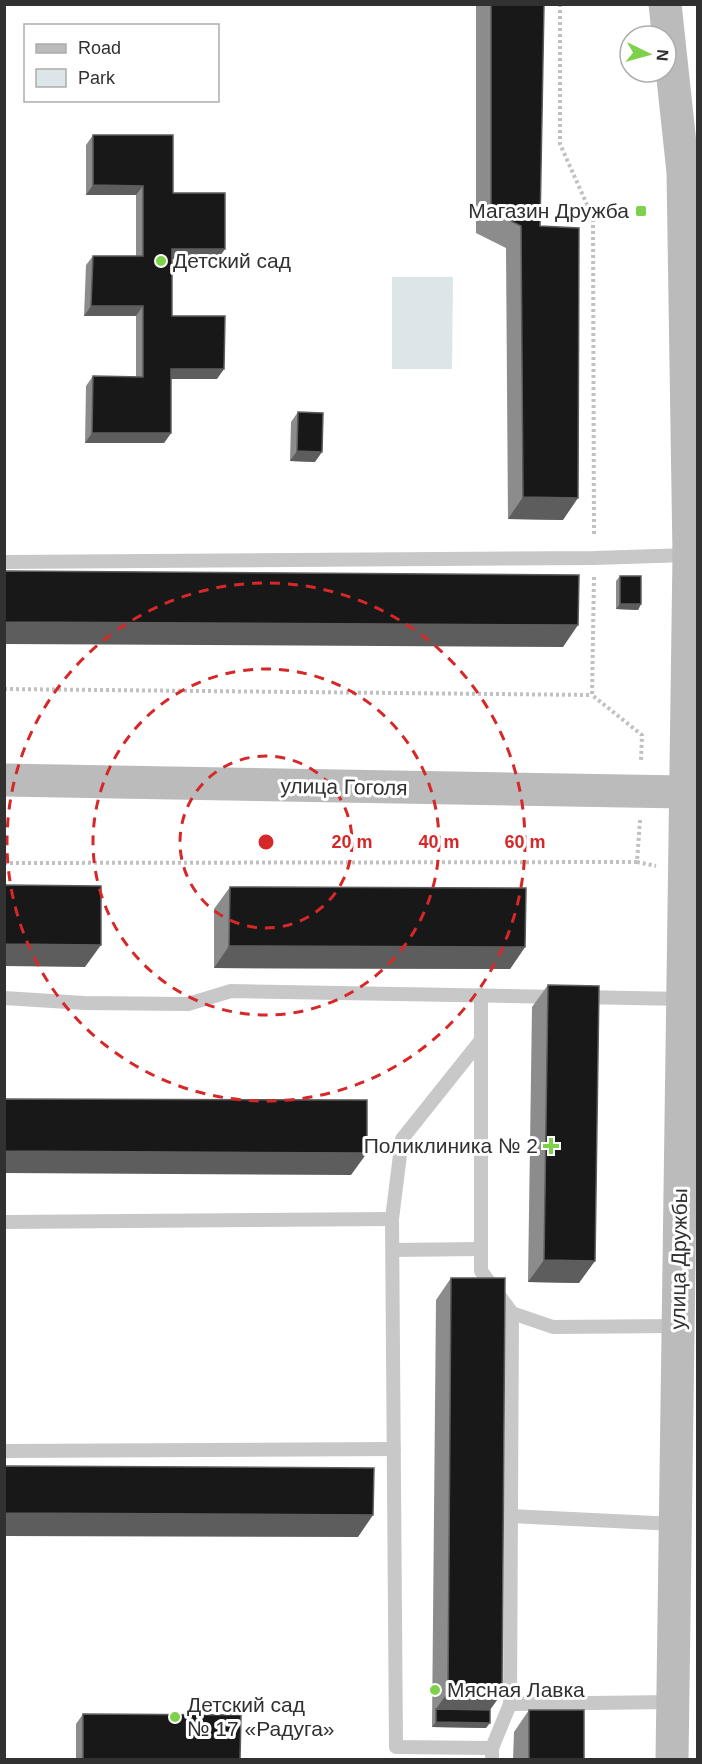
<svg xmlns="http://www.w3.org/2000/svg" width="702" height="1764" viewBox="0 0 702 1764" font-family="Helvetica,sans-serif">
  <style>
    .green { fill: #dce5e7 }
    .lines { fill: none; stroke-linecap: round; stroke-linejoin: round }
    .path { stroke: #c1c1c1; stroke-width: 4; stroke-dasharray: 3 3; stroke-linecap: butt }
    .lane { stroke: #c8c8c8; stroke-width: 14 }
    .secondary { stroke: #bbb; stroke-width: 33 }
    .wall { fill: #8c8c8c }
    .shaded-wall { fill: #5d5d5d }
    .building { fill: #181818; stroke: #5d5d5d; stroke-width: 1.5 }
    .ring { fill: none; stroke: #d62828; stroke-width: 3; stroke-dasharray: 10 8 }
    .poi-dot { fill: #7ed14b; stroke: #fff; stroke-width: 2 }
    .labels { text-anchor: middle; stroke-width: 6; stroke-linejoin: round; paint-order: stroke }
    .poi-label { font-size: 21px; fill: #313131; stroke: #fff; text-anchor: start }
    .street-label { font-size: 21px; fill: #313131; stroke: #fff }
    .centre { fill: #d62828; stroke: #fff; stroke-width: 3 }
    .ring-label { font-size: 18px; text-anchor: middle; font-weight: bold; fill: #d62828; stroke: #fff; stroke-width: 6; stroke-linejoin: round; paint-order: stroke }
  </style>
  <rect width="100%" height="100%" fill="#fff"/>
  <polygon class="green" points="392,277 453,277 452,369 392,369"/>
  <g class="lines">
    <g class="path">
      <polyline points="560,4 560,144 593,218 594,537"/>
      <polyline points="594,577 592,695 642,735 641,761"/>
      <polyline points="4,689 592,695"/>
      <polyline points="640,820 637,862 656,866"/>
      <polyline points="4,863 637,862"/>
    </g>
    <g class="lane">
      <polyline points="4,562 594,558 689,555"/>
      <polyline points="481,995 481,1271 512,1313 553,1327 678,1326"/>
      <polyline points="581,997 682,999"/>
      <polyline points="4,998 84,1003 188,1004 231,991 558,997"/>
      <polyline points="481,1040 402,1139 392,1219 396,1747 492,1748"/>
      <polyline points="4,1222 392,1219"/>
      <polyline points="393,1250 481,1249"/>
      <polyline points="512,1313 510,1704 672,1702"/>
      <polyline points="4,1451 394,1449"/>
      <polyline points="510,1516 675,1524"/>
      <polyline points="492,1760 492,1748 510,1704"/>
    </g>
    <g class="secondary">
      <polyline points="665,4 683,172 689,555 672,1760"/>
      <polyline points="4,780 684,792"/>
    </g>
  </g>
  <g class="wall">
    <polygon points="476,4 544,4 540,226 563,520 508,519 506,248 476,233"/>
    <polygon points="93,135 173,193 218,259 172,259 172,316 217,379 171,379 171,433 164,443 85,443 86,386 93,376 136,377 136,316 84,316 86,265 93,256 136,256 136,195 86,195 86,145"/>
    <polygon points="298,412 315,462 290,461 291,422"/>
    <polygon points="620,576 641,604 638,610 616,609 616,581"/>
    <polygon points="230,887 525,947 510,969 214,968 214,909"/>
    <polygon points="548,985 579,1283 528,1282 532,1007"/>
    <polygon points="451,1278 502,1693 490,1710 486,1728 432,1727 436,1300"/>
    <polygon points="529,1710 584,1760 513,1760 514,1732"/>
    <polygon points="83,1714 240,1760 76,1760 76,1724"/>
  </g>
  <g class="shaded-wall">
    <polygon points="93,185 143,186 136,195 86,195"/>
    <polygon points="172,249 225,249 218,259 165,259"/>
    <polygon points="91,306 143,306 136,316 84,316"/>
    <polygon points="171,369 224,369 217,379 164,379"/>
    <polygon points="92,433 171,433 164,443 85,443"/>
    <polygon points="297,451 322,452 315,462 290,461"/>
    <polygon points="523,497 578,498 563,520 508,519"/>
    <polygon points="620,604 641,604 638,610 616,609"/>
    <polygon points="4,622 578,625 563,647 4,644"/>
    <polygon points="4,944 101,945 85,967 4,966"/>
    <polygon points="229,946 525,947 510,969 214,968"/>
    <polygon points="4,1151 367,1153 351,1175 4,1173"/>
    <polygon points="544,1260 595,1261 579,1283 528,1282"/>
    <polygon points="4,1513 373,1515 358,1537 4,1536"/>
    <polygon points="448,1692 502,1693 486,1715 436,1709"/>
    <polygon points="436,1722 490,1723 486,1728 432,1727"/>
  </g>
  <g class="building">
    <polygon points="491,4 544,4 540,226 579,228 578,498 523,497 521,226 491,211"/>
    <polygon points="93,135 173,135 173,193 225,193 225,249 172,249 172,316 225,316 224,369 171,369 171,433 92,433 93,376 143,377 143,306 91,306 93,256 143,256 143,186 93,185"/>
    <polygon points="298,412 323,413 322,452 297,451"/>
    <polygon points="4,571 579,575 578,625 4,622"/>
    <rect x="620" y="576" width="21" height="28"/>
    <polygon points="4,885 101,886 101,945 4,944"/>
    <polygon points="230,887 526,888 525,947 229,946"/>
    <polygon points="548,985 599,986 595,1261 544,1260"/>
    <polygon points="4,1099 367,1100 367,1153 4,1151"/>
    <polygon points="451,1278 505,1278 502,1693 448,1692"/>
    <polygon points="4,1466 374,1468 373,1515 4,1513"/>
    <polygon points="436,1709 490,1710 490,1723 436,1722"/>
    <rect x="529" y="1710" width="55" height="50"/>
    <polygon points="83,1714 241,1715 240,1760 83,1760"/>
  </g>
  <g class="ring">
    <circle cx="266" cy="842" r="86"/>
    <circle cx="266" cy="842" r="173"/>
    <circle cx="266" cy="842" r="259"/>
  </g>
  <g class="poi-dot">
    <rect x="635" y="205" width="12" height="12" rx="3"/>
    <circle cx="161" cy="261" r="6"/>
    <path d="M548 1137h6v6h6v6h-6v6h-6v-6h-6v-6h6z"/>
    <circle cx="435" cy="1690" r="6"/>
    <circle cx="175" cy="1717" r="6"/>
  </g>
  <g class="labels">
    <g class="poi-label">
      <text x="629" y="218" text-anchor="end">Магазин Дружба</text>
      <text x="173" y="268">Детский сад</text>
      <text x="538" y="1153" text-anchor="end">Поликлиника № 2</text>
      <text x="447" y="1697">Мясная Лавка</text>
      <text x="187" y="1712">Детский сад<tspan x="187" dy="24">№ 17 «Радуга»</tspan></text>
    </g>
    <g class="street-label">
      <text transform="translate(344 787) rotate(1)" y="7">улица Гоголя</text>
      <text transform="translate(679 1259) rotate(-89)" y="7">улица Дружбы</text>
    </g>
  </g>
  <circle cx="266" cy="842" r="9" class="centre"/>
  <g class="ring-label">
    <text x="352" y="848">20 m</text>
    <text x="439" y="848">40 m</text>
    <text x="525" y="848">60 m</text>
  </g>
  <rect width="702" height="1764" fill="none" stroke="#313131" stroke-width="12"/>
  <rect x="24" y="24" width="195" height="78" fill="#ffffff" stroke="#adadad" stroke-width="1.5"/>
  <rect x="36" y="44" width="30" height="9" fill="#bbbbbb" stroke="#adadad" stroke-width="1.5"/>
  <text x="78" y="54" font-size="18" fill="#313131">Road</text>
  <rect x="36" y="69" width="30" height="18" fill="#dce5e7" stroke="#adadad" stroke-width="1.5"/>
  <text x="78" y="84" font-size="18" fill="#313131">Park</text>
  <g transform="translate(648 54) rotate(95)"><circle r="28" fill="#ffffff" stroke="#adadad" stroke-width="1.5"/>
  <path d="M0-4.5L10 22L0 15L-10 22Z" fill="#7ed14b"/>
  <text y="-9" font-size="16" font-weight="bold" text-anchor="middle" fill="#313131">N</text>
  </g>
</svg>
